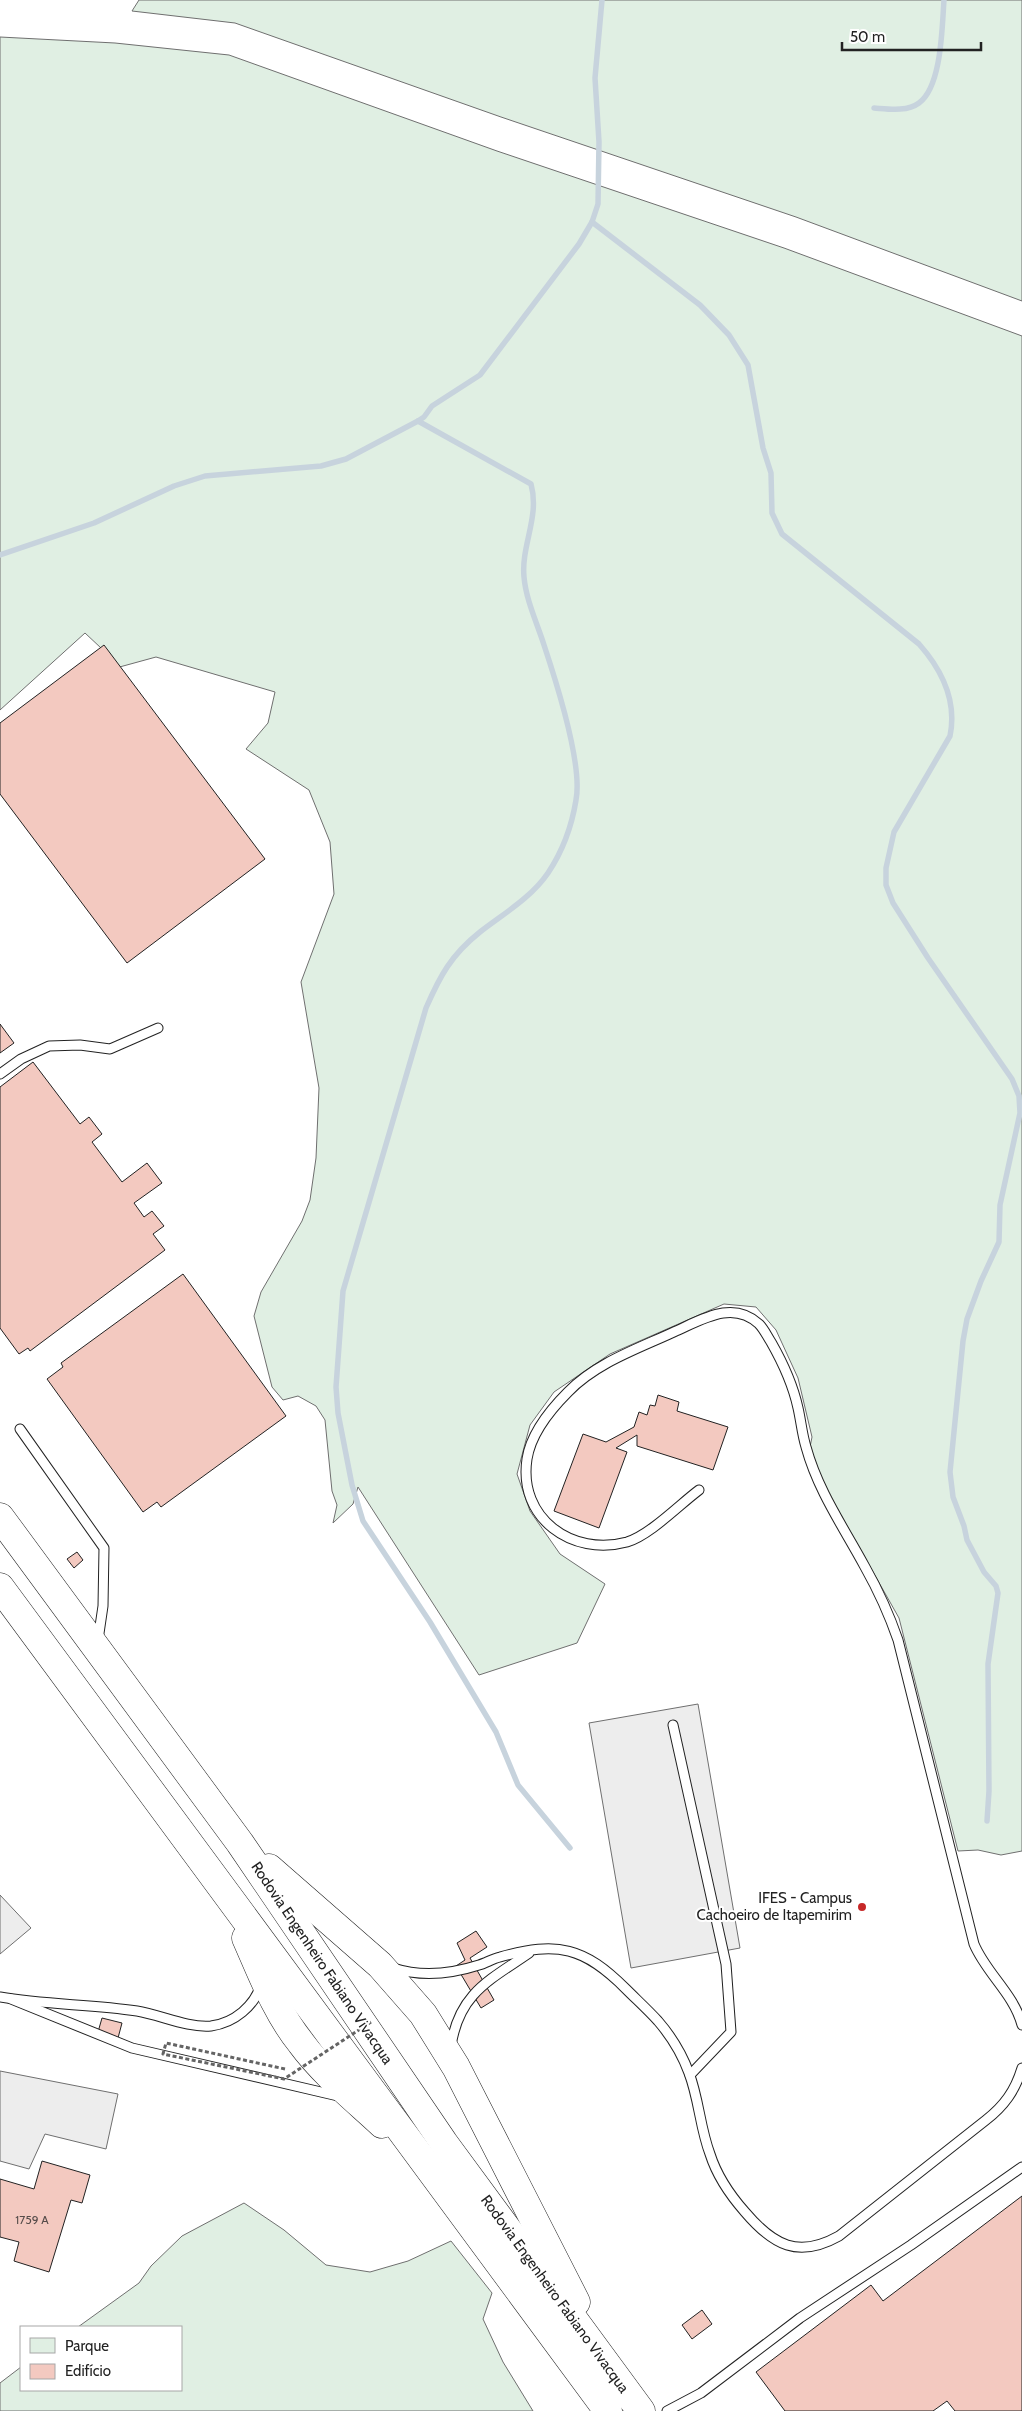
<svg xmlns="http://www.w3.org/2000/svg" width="1022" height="2411" viewBox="0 0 1022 2411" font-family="Cabin,sans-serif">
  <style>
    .green { fill: #e0efe3; stroke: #6f6f6f }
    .parking { fill: #ededed; stroke: #6f6f6f }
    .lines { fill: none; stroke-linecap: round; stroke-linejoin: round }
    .stream { stroke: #c7d3dd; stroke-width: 5.5 }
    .building { fill: #f3c9c0; stroke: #222 }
    .lane-casing { stroke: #222; stroke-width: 11 }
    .highway-casing { stroke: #222; stroke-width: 29 }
    .lane { stroke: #fff; stroke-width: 9 }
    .highway { stroke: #fff; stroke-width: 28 }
    .path-bridge { stroke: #646464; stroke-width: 3; stroke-dasharray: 4 2.5; stroke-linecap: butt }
    .poi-dot { fill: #c62828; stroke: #fff; stroke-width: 2 }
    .labels { text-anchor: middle; stroke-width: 4; stroke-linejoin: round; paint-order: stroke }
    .number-label { font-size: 12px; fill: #564c4a }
    .poi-label { font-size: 15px; fill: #222; stroke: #fff; text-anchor: end }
    .street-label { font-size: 15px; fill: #222; stroke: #fff }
  </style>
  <rect width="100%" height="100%" fill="#fff"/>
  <g class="green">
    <polygon points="139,0 1022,0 1022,301 796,217 501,117 235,23 132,11"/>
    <polygon points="0,37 115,43 229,55 497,151 784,248 1022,336 1022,1851 1001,1855 978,1850 958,1851 899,1618 808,1457 812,1437 798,1378 776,1330 756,1307 724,1304 610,1354 554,1392 530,1425 517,1474 530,1511 560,1554 605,1584 577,1643 479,1675 358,1487 353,1504 333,1523 337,1505 332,1491 325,1420 316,1406 298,1396 283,1400 272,1387 254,1316 261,1292 302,1221 310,1200 316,1158 319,1088 301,982 334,894 330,842 309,790 246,749 268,723 275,692 156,657 105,671 101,648 85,633 0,710"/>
    <polygon points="244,2203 284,2230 326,2265 370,2272 408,2261 451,2241 492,2293 483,2319 503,2362 533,2411 0,2411 0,2383 21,2367 21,2390 181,2390 181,2327 78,2327 139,2283 151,2266 182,2236"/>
  </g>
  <g class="parking">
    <polygon points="698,1704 740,1948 631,1968 589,1723"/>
    <polygon points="0,1895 31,1928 0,1954"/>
    <polygon points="0,2071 118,2094 106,2149 45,2134 29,2169 0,2161"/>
  </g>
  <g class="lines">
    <g class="stream">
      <path d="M874,108C888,109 907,112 919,103C942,86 942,26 944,0"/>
      <path d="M592,222L700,305L729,335L748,365L763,448L771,473L772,513L782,534L919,644C942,670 957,702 950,736L894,832L886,868V885L893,903L928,958L1012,1079L1019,1096L1020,1113L1000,1205L999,1242L981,1281L967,1319L963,1341L950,1472L953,1497L964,1526L967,1540L984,1572L996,1586L998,1593L988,1664L989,1791L987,1821"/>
      <path d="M418,421L531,484C540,517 521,545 524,577C526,600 537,623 544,645C556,681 583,764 576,800C572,825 562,852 548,873C531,898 503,914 480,932C451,955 440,976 426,1008L343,1291L336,1387L338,1413L352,1485L363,1521L430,1622L496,1732L518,1785L570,1848"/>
      <polyline points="0,555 94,523 174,486 205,476 321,466 346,459 418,421 424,417 432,406 480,375 579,244 592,222 598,204 599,142 595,78 602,0"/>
    </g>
  </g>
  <g class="building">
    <polygon points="104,645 265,859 127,963 0,794 0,723"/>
    <polygon points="0,1024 14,1043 0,1053"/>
    <polygon points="33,1062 80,1124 89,1117 102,1134 92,1142 122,1182 147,1163 162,1183 134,1203 144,1217 152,1211 164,1226 153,1234 165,1250 30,1351 28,1348 19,1354 0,1328 0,1087"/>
    <polygon points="183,1274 286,1416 161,1507 157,1502 143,1512 47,1379 63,1367 61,1363"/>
    <polygon points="658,1395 679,1402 677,1411 728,1427 713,1470 637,1446 637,1435 616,1448 627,1452 599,1528 554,1511 583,1434 606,1442 634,1427 639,1412 647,1415 650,1405 655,1406"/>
    <polygon points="77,1552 83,1560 74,1568 67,1559"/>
    <polygon points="476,1931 487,1947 470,1958 494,2000 481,2008 456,1966 465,1960 457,1943"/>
    <polygon points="102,2018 122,2023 118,2038 98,2032"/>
    <polygon points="42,2161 90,2175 82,2203 71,2200 49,2272 14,2261 19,2242 0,2237 0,2179 34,2189"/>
    <polygon points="1022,2196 1022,2411 955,2411 947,2401 933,2411 785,2411 756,2372 871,2285 883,2301"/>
    <polygon points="702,2310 712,2324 692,2339 682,2325"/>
  </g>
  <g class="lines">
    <defs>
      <g id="lane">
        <polyline points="0,1074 21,1059 49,1046 80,1045 110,1049 158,1028"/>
        <polyline points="20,1429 104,1548 103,1606 98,1640"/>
        <path d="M699,1490C679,1505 650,1535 627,1542C572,1557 518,1518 527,1459C531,1433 550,1410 568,1392C597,1362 640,1348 676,1331C703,1319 733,1300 759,1324C764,1329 767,1336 771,1342C783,1363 793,1385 798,1408C801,1421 802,1434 806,1447C818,1491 844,1528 865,1567C878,1590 889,1614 898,1640L974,1944C986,1973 1014,1994 1022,2025"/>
        <polyline points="673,1725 726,1964 731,2032 690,2075"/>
        <path d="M393,1968C421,1977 451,1974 479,1965C486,1963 492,1959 500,1957C558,1941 584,1947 626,1989C637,2000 648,2010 658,2021C671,2036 682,2054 689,2073C699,2099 700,2128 710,2154C717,2176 730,2195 745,2212C773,2245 798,2259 839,2236L986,2120C1004,2106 1015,2091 1022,2068"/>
        <path d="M0,1997C45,2005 91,2004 137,2011C161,2015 187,2028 211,2026C234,2023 255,2006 261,1984"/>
        <polyline points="11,1999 132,2048 338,2096"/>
        <path d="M451,2046C459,1993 490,1980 529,1953"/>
        <polyline points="667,2411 701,2393 800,2318 911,2245 1022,2167"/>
      </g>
      <g id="highway">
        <polyline points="0,1517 240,1843 444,2143 641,2411"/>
        <polyline points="0,1587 608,2411"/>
        <polyline points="269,1868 380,1965 423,2014 456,2067 576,2302"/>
        <path d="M246,1938C262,1974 276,2012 301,2043C324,2074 354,2098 382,2124"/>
      </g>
    </defs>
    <use href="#lane" class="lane-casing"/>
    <use href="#highway" class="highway-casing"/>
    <use href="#lane" class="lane"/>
    <use href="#highway" class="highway"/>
    <polyline class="path-bridge" points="285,2069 166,2043 163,2054 284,2079 371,2022"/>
  </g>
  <circle class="poi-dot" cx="862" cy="1907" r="5"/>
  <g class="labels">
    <g class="number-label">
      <text x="32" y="2224">1759 A</text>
    </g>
    <g class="poi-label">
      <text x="852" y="1903">IFES - Campus<tspan x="852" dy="17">Cachoeiro de Itapemirim</tspan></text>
    </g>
    <g class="street-label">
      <text transform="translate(322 1963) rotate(56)" y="5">Rodovia Engenheiro Fabiano Vivacqua</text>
      <text transform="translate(555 2294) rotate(54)" y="5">Rodovia Engenheiro Fabiano Vivacqua</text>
    </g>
  </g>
  <rect x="20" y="2326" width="162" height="65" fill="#ffffff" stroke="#a7a7a7"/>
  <rect x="30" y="2338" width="25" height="15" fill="#e0efe3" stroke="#a7a7a7"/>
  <text x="65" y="2351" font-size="15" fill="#222222">Parque</text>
  <rect x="30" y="2364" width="25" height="15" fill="#f3c9c0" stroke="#a7a7a7"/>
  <text x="65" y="2376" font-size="15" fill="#222222">Edifício</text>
  <path d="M842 42v8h139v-8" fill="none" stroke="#222222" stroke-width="2.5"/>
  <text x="850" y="42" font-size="15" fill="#222222" stroke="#ffffff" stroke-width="4" paint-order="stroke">50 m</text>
</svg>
